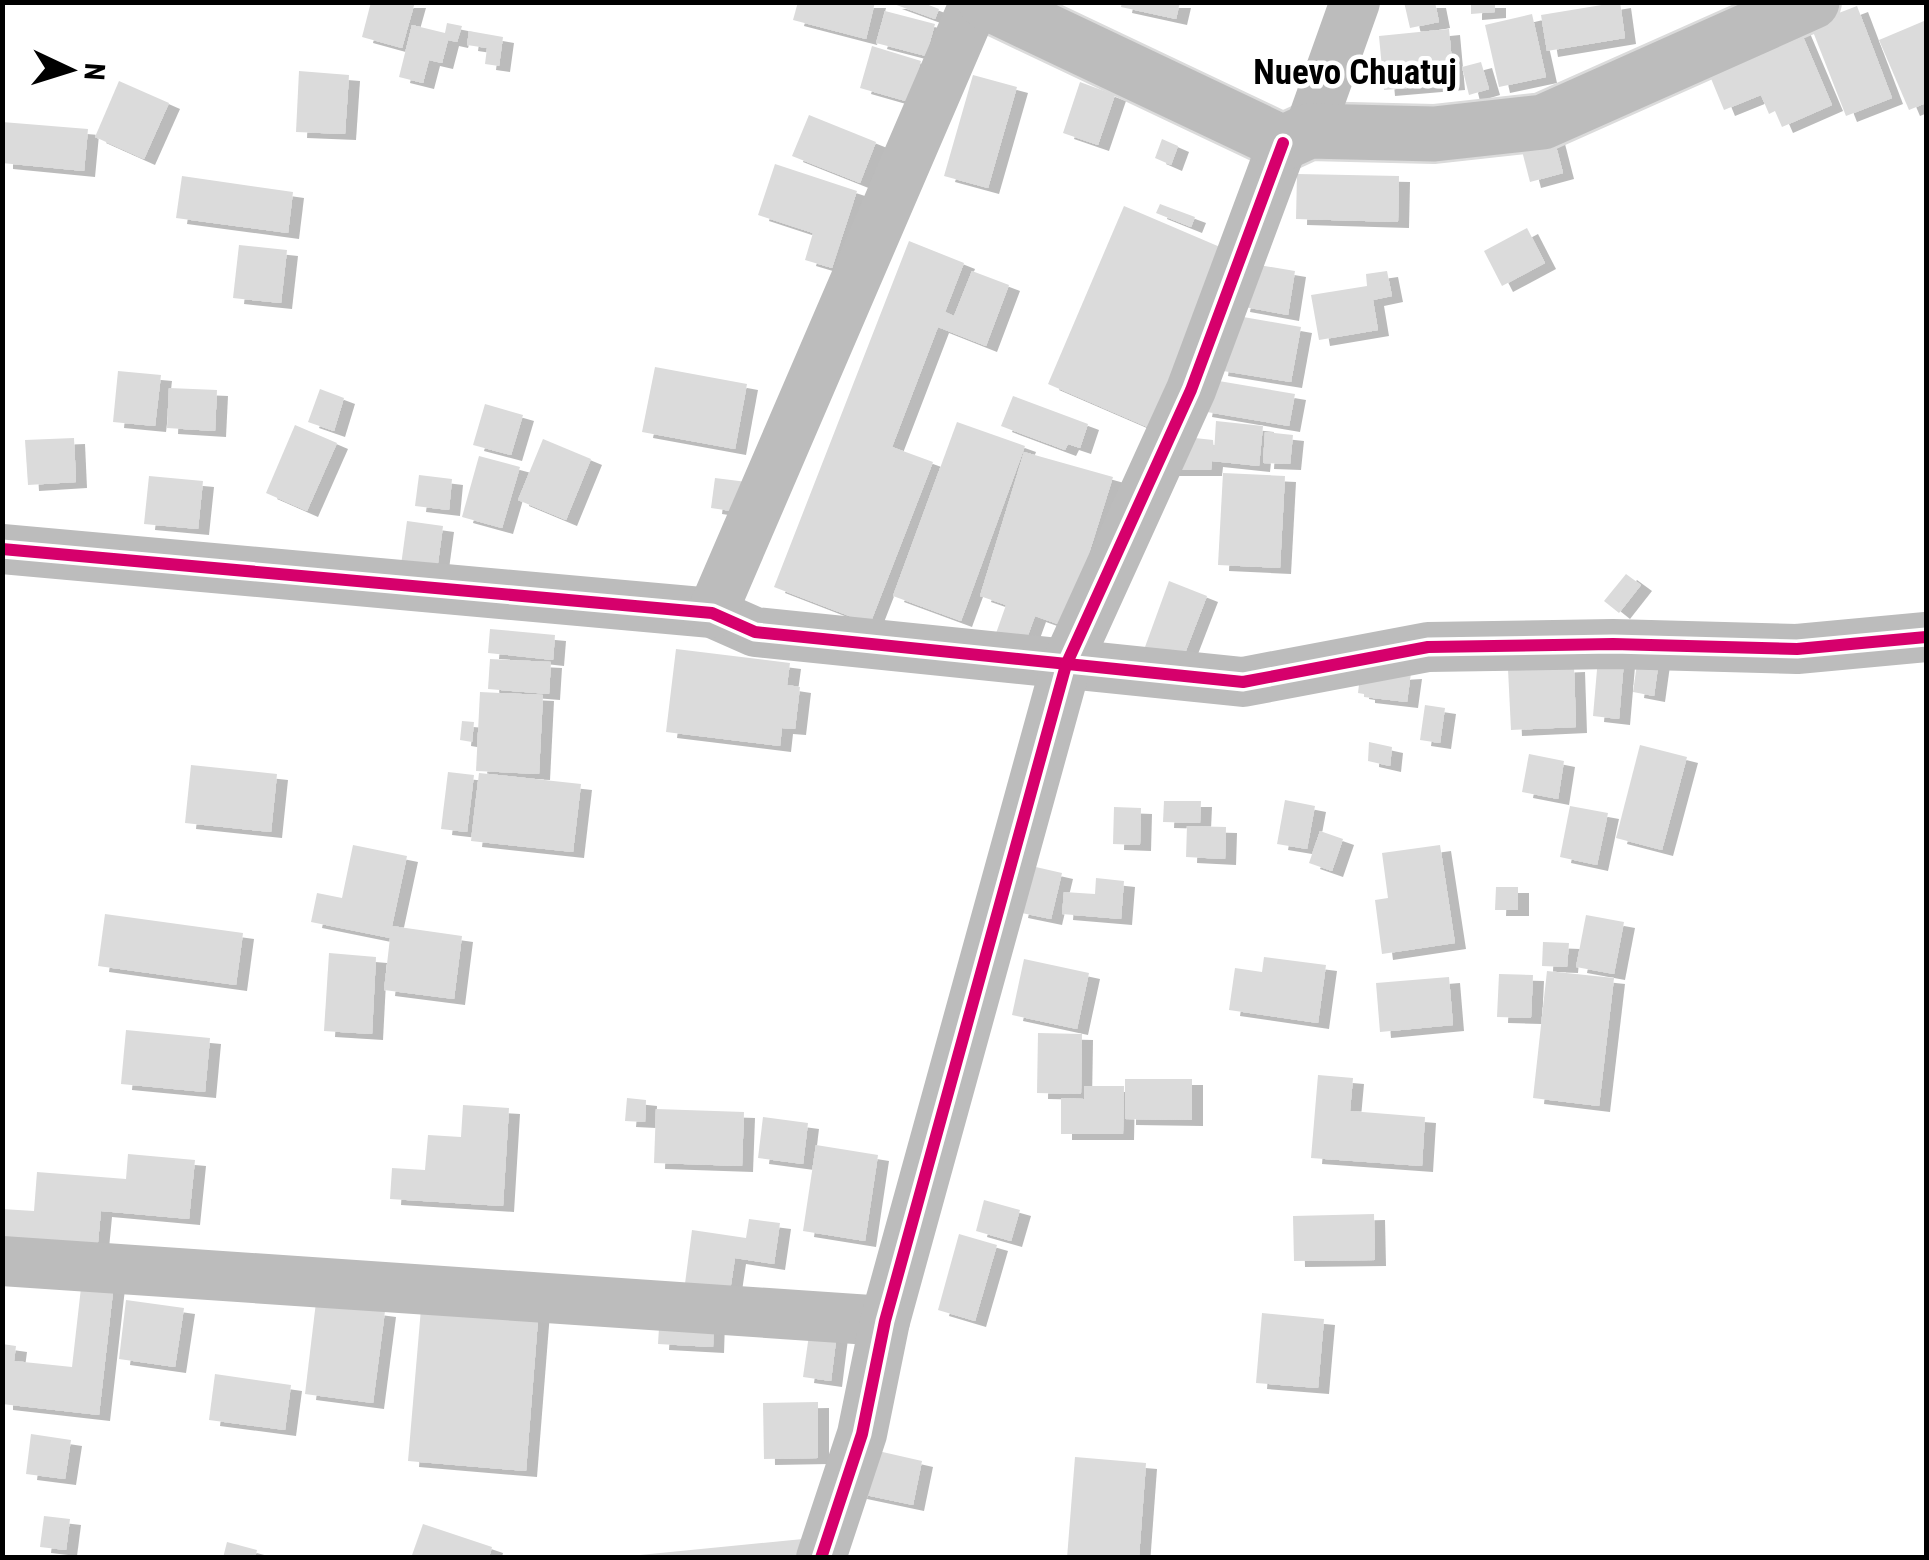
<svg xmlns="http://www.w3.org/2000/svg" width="1929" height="1560" viewBox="0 0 1929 1560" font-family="'Roboto Condensed',sans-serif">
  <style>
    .building { fill: #dbdbdb; filter: url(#shadow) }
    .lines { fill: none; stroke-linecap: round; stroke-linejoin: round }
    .major-casing { stroke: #dbdbdb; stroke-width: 60 }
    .minor { stroke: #bcbcbc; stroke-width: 50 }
    .major { stroke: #bcbcbc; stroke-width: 55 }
    .cycleway-casing { stroke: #fff; stroke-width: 19 }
    .cycleway { stroke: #d6006c; stroke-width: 12 }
    .labels { text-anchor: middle; stroke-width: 9; stroke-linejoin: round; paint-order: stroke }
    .quarter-label { font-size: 35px; font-weight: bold; fill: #000; stroke: #fff }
  </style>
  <defs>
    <filter id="shadow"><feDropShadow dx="11" dy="6" stdDeviation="0" flood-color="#0004"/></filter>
  </defs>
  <rect width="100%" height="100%" fill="#fff"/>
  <g class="building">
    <polygon points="371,2 415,2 402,48 362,37"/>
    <polygon points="798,2 875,2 866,39 793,20"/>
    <polygon points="921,2 939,9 935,19 891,3"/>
    <polygon points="1122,2 1180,2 1176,19 1121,7"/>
    <polygon points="1404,2 1435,2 1439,22 1410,28"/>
    <polygon points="1471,2 1495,2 1495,12 1471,14"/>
    <polygon points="1620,2 1625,38 1547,51 1541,15"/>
    <polygon points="1857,6 1892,98 1846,116 1810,24"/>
    <polygon points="885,11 935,24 926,56 876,43"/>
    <polygon points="1532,14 1546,77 1499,87 1485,25"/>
    <polygon points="1924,21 1926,103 1909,110 1879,40"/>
    <polygon points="447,23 462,26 457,42 448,40 442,63 429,60 423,83 399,77 412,25 445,33"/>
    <polygon points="1798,25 1832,105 1782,127 1775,111 1769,114 1761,95 1724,110 1705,64"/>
    <polygon points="1449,29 1454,84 1384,90 1379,36"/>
    <polygon points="469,31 503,37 499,66 485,64 487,48 467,45"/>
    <polygon points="872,46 921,61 909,102 860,88"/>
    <polygon points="1481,62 1489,89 1469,95 1462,67"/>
    <polygon points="299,71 349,75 345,134 296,132"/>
    <polygon points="973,75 1017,87 988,188 944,176"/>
    <polygon points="119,81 169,103 144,159 95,137"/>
    <polygon points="1080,82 1115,95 1098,145 1063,133"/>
    <polygon points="809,115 876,142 860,183 792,156"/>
    <polygon points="2,122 88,129 84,171 2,163"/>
    <polygon points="1554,138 1563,173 1530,182 1521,147"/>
    <polygon points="1162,139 1178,146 1171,165 1155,158"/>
    <polygon points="775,164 857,191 832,268 805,260 813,233 758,215"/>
    <polygon points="1297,174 1399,176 1398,222 1296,219"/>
    <polygon points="182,176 293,192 288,233 176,218"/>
    <polygon points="1160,204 1195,217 1191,227 1156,213"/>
    <polygon points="1124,206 1227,250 1152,429 1048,384"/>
    <polygon points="1527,228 1545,263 1502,286 1484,251"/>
    <polygon points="909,241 964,263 945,312 954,316 972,271 1009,285 986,346 938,327 892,447 933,462 870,624 774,587"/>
    <polygon points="239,245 287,250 281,303 233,298"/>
    <polygon points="1247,263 1295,271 1288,315 1239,306"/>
    <polygon points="1387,271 1392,296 1373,300 1378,330 1319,340 1311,295 1367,286 1366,274"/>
    <polygon points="1226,314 1301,327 1291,382 1217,370"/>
    <polygon points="655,367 747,384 735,449 642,432"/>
    <polygon points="118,371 161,375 155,426 113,422"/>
    <polygon points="1207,379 1295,394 1289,426 1201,411"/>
    <polygon points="169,388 217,390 215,431 167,428"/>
    <polygon points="320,389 344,398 334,431 308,422"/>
    <polygon points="1013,396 1088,424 1080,448 1068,444 1065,450 1001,426"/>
    <polygon points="485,404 523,415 511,455 473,445"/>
    <polygon points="1216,421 1263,426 1259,466 1212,461 1211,470 1165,470 1176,436 1213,440 1214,453"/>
    <polygon points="957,422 1025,446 961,621 893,596"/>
    <polygon points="295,425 337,443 307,511 266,493"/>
    <polygon points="1265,432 1293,435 1290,464 1263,463"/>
    <polygon points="74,438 76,482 28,485 25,440"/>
    <polygon points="543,439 591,459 566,520 518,500"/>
    <polygon points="1024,452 1113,477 1066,627 1035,616 1023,649 994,639 1006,605 980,596"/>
    <polygon points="479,456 520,467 502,528 462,517"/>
    <polygon points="1223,473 1285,476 1280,568 1218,565"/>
    <polygon points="419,475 452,479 449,510 415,506"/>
    <polygon points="149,476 203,481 198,529 144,524"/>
    <polygon points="715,478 755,483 752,514 711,508"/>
    <polygon points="407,521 443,526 435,585 399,580"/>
    <polygon points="1626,574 1641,585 1619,613 1604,601"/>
    <polygon points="1169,581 1207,596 1182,661 1145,647"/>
    <polygon points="490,629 555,635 553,660 488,653"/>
    <polygon points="676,649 790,663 787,685 800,687 795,729 782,728 780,746 666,732"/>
    <polygon points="1638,657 1659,660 1654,696 1633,692"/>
    <polygon points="1598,658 1624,661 1619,719 1593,716"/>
    <polygon points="490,659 551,662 549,694 488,689"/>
    <polygon points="1574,666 1576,727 1511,730 1508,669"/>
    <polygon points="1411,673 1407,702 1364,697 1364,694 1358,693 1360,676"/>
    <polygon points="480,692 543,695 539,774 476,771"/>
    <polygon points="1425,705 1445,708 1440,743 1420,740"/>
    <polygon points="462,721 474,722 472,742 460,740"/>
    <polygon points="1369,742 1392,747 1390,766 1368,761"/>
    <polygon points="1640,745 1687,757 1662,850 1616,838"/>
    <polygon points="1529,754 1564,761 1558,799 1522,792"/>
    <polygon points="191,765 277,774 271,832 185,823"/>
    <polygon points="448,772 474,775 467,832 441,829"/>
    <polygon points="479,773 581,784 573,852 471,841"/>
    <polygon points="1285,800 1315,806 1307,849 1277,844"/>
    <polygon points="1164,801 1201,801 1200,823 1163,822"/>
    <polygon points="1570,806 1608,813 1597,865 1560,857"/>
    <polygon points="1114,807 1141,808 1140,845 1113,844"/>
    <polygon points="1187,826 1226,827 1225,859 1186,857"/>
    <polygon points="1320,831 1343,839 1332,871 1309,863"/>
    <polygon points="353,845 407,856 392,926 462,936 454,999 384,990 390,938 311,922 317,893 342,898"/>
    <polygon points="1440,845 1455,943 1382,954 1375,900 1388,898 1382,853"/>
    <polygon points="1027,865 1062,873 1051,919 1017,912"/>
    <polygon points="1096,878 1124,881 1121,919 1062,914 1064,892 1095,894"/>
    <polygon points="1496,887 1518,887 1518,910 1495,910"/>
    <polygon points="105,914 243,933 236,985 98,966"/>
    <polygon points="1586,915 1624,922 1614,974 1576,967"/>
    <polygon points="1543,942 1569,943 1567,967 1542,966"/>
    <polygon points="329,953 376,957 372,1034 324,1031"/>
    <polygon points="1264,957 1326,965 1318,1023 1229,1010 1235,968 1262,972"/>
    <polygon points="1024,959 1089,973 1077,1029 1012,1015"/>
    <polygon points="1547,971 1614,978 1599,1106 1533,1098"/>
    <polygon points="1499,974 1533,975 1531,1018 1497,1017"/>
    <polygon points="1449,977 1453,1025 1380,1032 1376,983"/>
    <polygon points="126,1030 210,1038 205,1092 121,1084"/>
    <polygon points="1038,1033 1082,1034 1081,1094 1037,1093"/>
    <polygon points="1318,1075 1353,1078 1350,1111 1425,1117 1422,1166 1311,1158"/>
    <polygon points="1125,1079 1192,1079 1192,1120 1125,1119"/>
    <polygon points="1084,1086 1124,1086 1123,1134 1061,1134 1061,1098 1084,1099"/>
    <polygon points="627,1098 646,1100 645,1122 625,1121"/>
    <polygon points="463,1105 509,1108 503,1206 390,1199 392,1168 425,1170 428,1135 461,1137"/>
    <polygon points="656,1109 744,1112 742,1166 654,1163"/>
    <polygon points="763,1117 808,1123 803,1164 758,1158"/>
    <polygon points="816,1145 878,1155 865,1241 803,1231"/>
    <polygon points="128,1154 195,1160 189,1219 101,1211 96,1263 2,1255 2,1209 34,1211 37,1172 126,1179"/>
    <polygon points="984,1200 1020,1210 1011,1241 976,1231"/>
    <polygon points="1374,1214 1375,1260 1294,1261 1293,1216"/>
    <polygon points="749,1219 780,1223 774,1264 735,1258 728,1305 683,1299 692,1230 746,1238"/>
    <polygon points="959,1234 997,1245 975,1321 938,1310"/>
    <polygon points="82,1279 114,1283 99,1415 2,1404 2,1344 16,1346 14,1361 72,1367"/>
    <polygon points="422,1297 539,1307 526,1471 408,1461"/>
    <polygon points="126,1300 184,1308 175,1367 119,1359"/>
    <polygon points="316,1302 385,1311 373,1403 305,1394"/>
    <polygon points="660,1313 714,1316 713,1347 658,1344"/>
    <polygon points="1262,1313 1324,1319 1318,1388 1256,1383"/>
    <polygon points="810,1328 837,1333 831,1381 803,1377"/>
    <polygon points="215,1374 291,1385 285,1430 209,1420"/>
    <polygon points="818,1402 818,1458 764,1459 763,1403"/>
    <polygon points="31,1434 71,1440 65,1479 26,1474"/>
    <polygon points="865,1448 922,1461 913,1505 856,1493"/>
    <polygon points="1075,1457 1146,1463 1139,1558 1067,1558"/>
    <polygon points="44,1516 70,1519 66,1550 40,1547"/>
    <polygon points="423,1524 492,1547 489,1558 411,1558"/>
    <polygon points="803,1539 805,1558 640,1558 640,1555"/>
    <polygon points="227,1542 257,1550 255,1558 223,1558"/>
  </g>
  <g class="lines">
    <defs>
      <polyline id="major" points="986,2 1283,143 1309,131 1434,134 1543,122 1812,2"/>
    </defs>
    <use href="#major" class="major-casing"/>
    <g class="minor">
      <polyline points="1309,131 1355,2"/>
      <polyline points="2,549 712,613 755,632 1243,682 1428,647 1613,644 1797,649 1926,637"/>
      <polyline points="712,613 975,2"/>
      <polyline points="2,1261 885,1321"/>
      <polyline points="821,1558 862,1434 885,1321 1066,665 1191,390 1283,143"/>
    </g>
    <use href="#major" class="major"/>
    <defs>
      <g id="cycleway">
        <polyline points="2,549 712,613 755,632 1243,682 1428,647 1613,644 1797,649 1926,637"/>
        <polyline points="821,1558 862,1434 885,1321 1066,665 1191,390 1283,143"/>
      </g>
    </defs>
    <use href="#cycleway" class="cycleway-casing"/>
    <use href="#cycleway" class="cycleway"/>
  </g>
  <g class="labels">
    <g class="quarter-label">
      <text x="1355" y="84">Nuevo Chuatuj</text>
    </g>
  </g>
  <rect width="1929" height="1560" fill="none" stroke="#000000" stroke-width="10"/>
  <g transform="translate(70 70) rotate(94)" stroke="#ffffff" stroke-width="8" paint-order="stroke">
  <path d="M0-8L18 38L0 25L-18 38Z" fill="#000000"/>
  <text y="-15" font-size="28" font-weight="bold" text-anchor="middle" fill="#000000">N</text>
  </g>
</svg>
